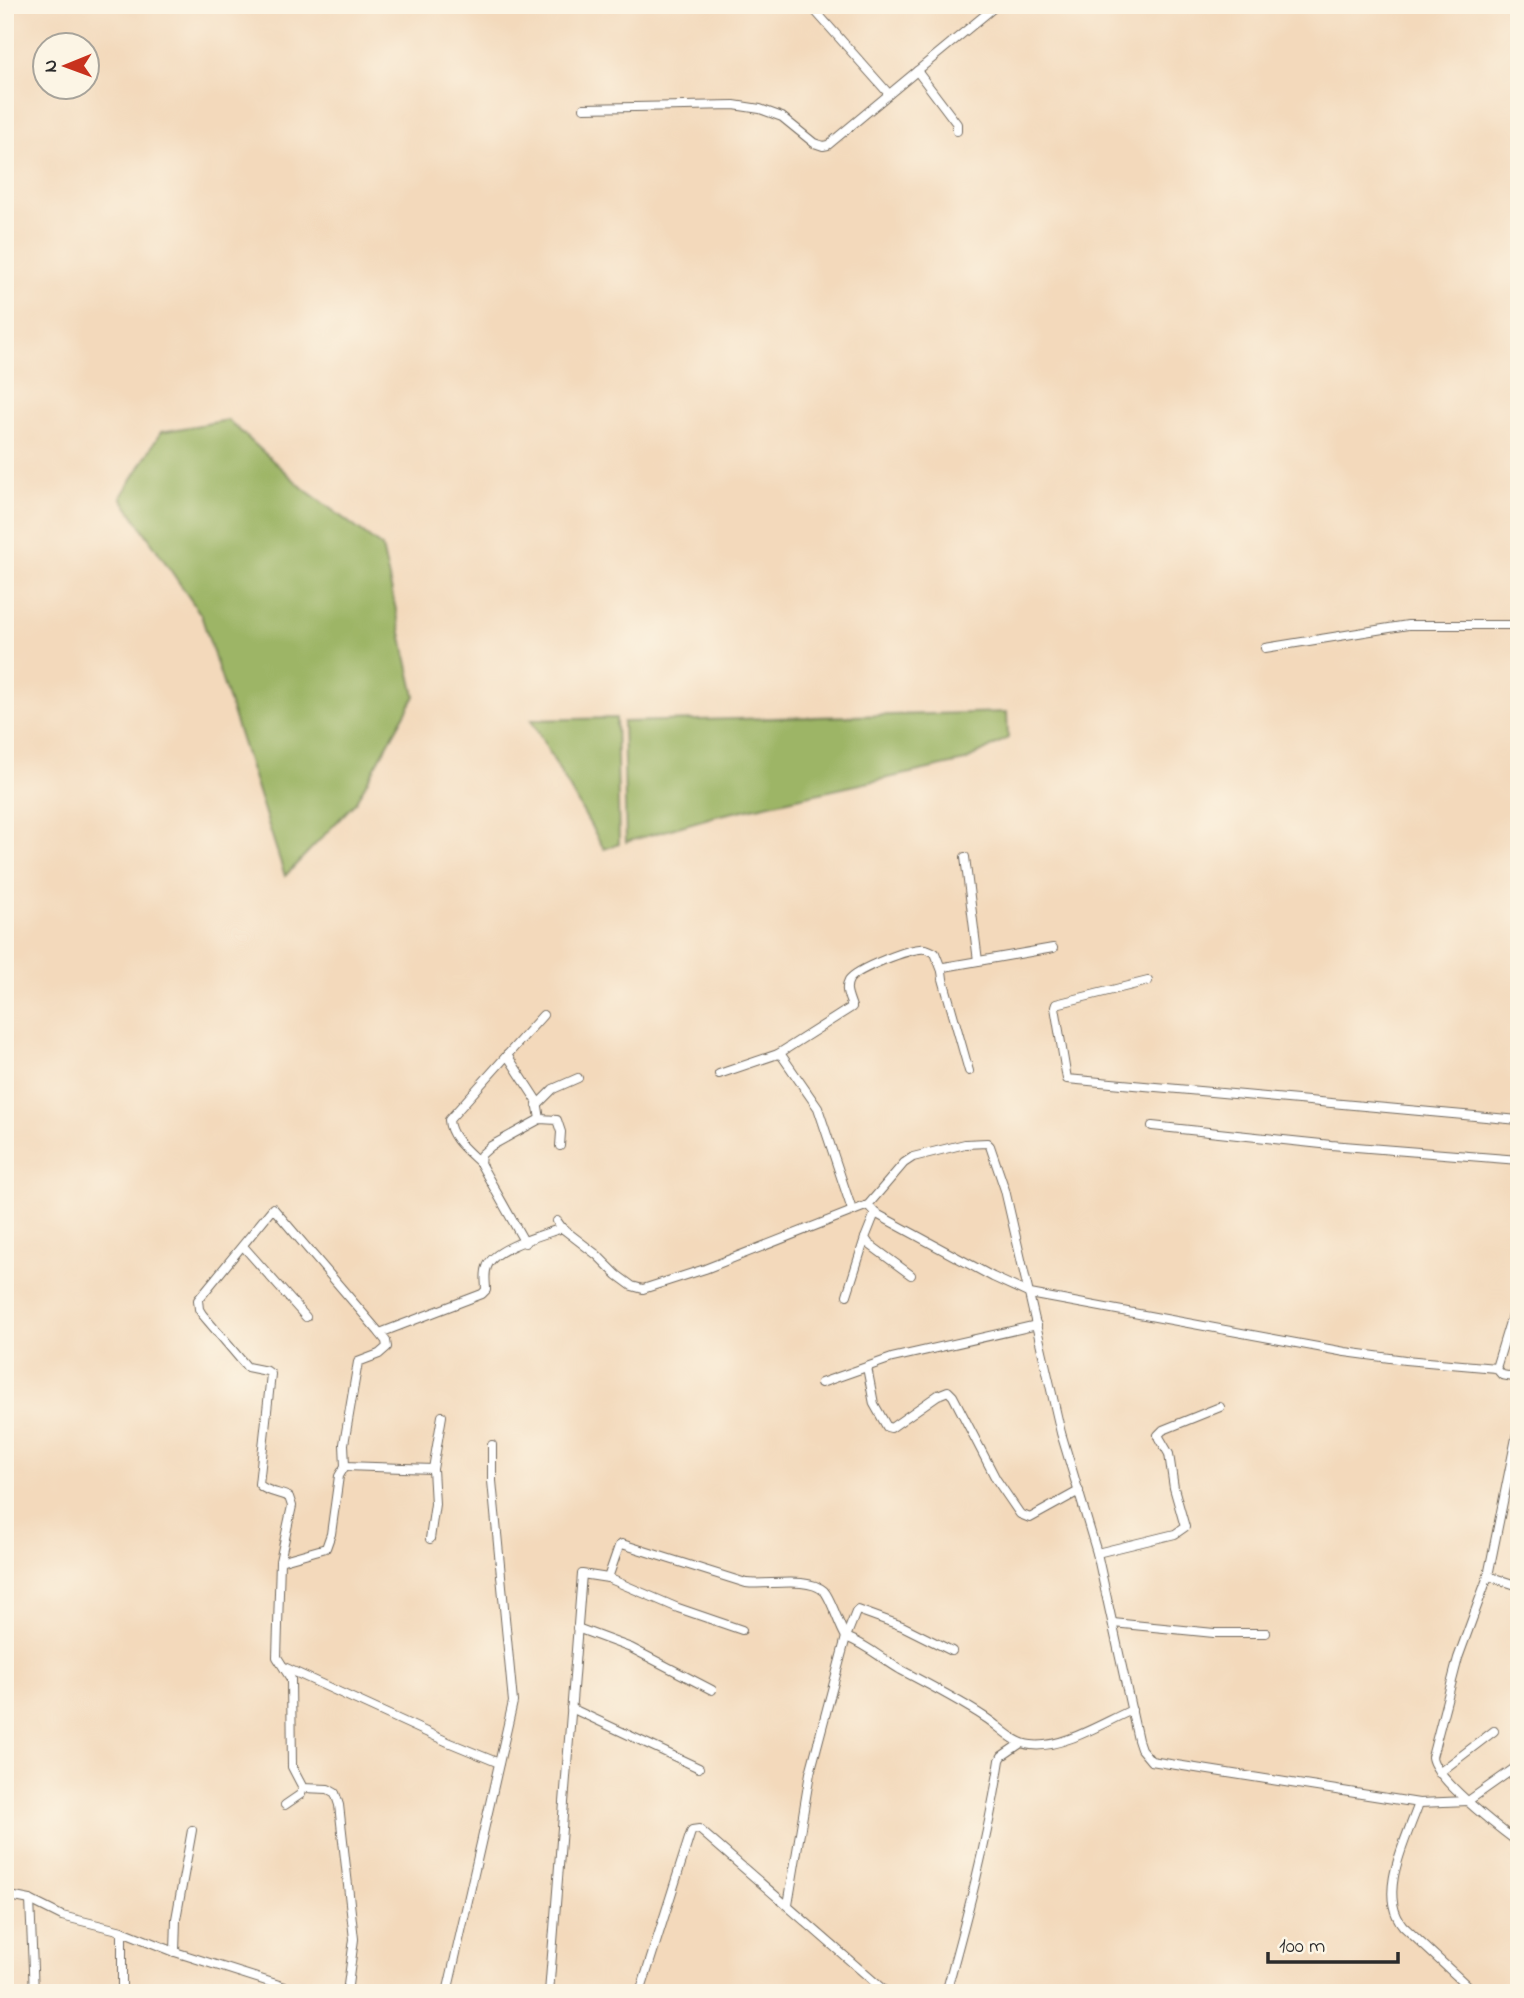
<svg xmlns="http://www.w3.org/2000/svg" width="1524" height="1998" viewBox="0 0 1524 1998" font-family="'Indie Flower',sans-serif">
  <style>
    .forest { fill: #9db566; stroke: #647048; stroke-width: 2 }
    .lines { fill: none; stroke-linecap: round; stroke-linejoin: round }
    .street-casing { stroke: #71685d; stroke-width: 10 }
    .street { stroke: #fff; stroke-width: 8 }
  </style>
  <rect width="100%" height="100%" fill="#fcf5e5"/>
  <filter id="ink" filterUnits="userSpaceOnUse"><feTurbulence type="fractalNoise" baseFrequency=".0143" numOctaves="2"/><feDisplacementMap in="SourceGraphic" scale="14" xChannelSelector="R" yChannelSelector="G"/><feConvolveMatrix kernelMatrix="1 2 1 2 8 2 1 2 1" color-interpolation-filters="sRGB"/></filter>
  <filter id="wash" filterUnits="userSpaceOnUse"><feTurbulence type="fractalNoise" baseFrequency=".00686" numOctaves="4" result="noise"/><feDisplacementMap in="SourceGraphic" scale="28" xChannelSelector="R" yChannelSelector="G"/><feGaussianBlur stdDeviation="1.57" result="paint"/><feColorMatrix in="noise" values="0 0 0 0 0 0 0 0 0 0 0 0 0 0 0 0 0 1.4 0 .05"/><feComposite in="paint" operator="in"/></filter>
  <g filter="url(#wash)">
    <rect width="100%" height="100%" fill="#f3d9bb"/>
    <g class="forest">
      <polygon points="228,420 304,489 382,547 415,696 355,803 285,876 201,615 121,497 161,432"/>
      <polygon points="1007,712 1008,738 965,761 716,816 626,842 623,722"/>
      <polygon points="616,718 619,844 604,849 531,720"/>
    </g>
  </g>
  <g filter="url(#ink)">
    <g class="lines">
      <defs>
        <g id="street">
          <polyline points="810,5 889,94"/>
          <polyline points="584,108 734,105 760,109 782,117 814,143 823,146 828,145 917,71"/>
          <polyline points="957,131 957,124 917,71 997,5"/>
          <polyline points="1265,648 1408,625 1519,625"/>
          <polyline points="965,857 978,961"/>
          <polyline points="1148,981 1056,1004 1055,1007 1067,1079 1519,1120"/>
          <path d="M778,1054L852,1007C849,997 844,989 849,980C856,969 912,947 925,949C928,949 933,952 935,953L942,971"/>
          <polyline points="507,1055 537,1101 540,1119"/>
          <polyline points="969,1071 943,979 942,971 944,967 1053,948"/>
          <polyline points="719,1074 778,1054 782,1056 818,1108 852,1210"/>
          <polyline points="537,1105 553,1089 578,1078"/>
          <polyline points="1152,1126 1331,1145 1519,1160"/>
          <path d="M480,1163C468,1151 450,1138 449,1120L543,1015"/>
          <polyline points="868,1205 875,1213 993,1277 1030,1294 1345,1352 1405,1360 1496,1368 1502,1375 1519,1378"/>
          <polyline points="875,1213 865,1238 869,1244 911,1275"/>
          <polyline points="557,1221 562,1228 597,1255 617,1275 632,1286 643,1289 705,1269 868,1205 904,1163 913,1157 965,1144 987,1143 990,1146 1005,1190 1061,1433 1097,1553 1138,1740 1141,1749 1151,1761 1419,1803 1468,1801 1519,1765"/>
          <polyline points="525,1243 480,1163 481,1155 491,1146 540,1119 557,1120 561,1132 560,1146"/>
          <polyline points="243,1246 306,1317"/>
          <polyline points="847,1295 865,1238"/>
          <path d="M380,1333L482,1294L486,1290C486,1283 484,1274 487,1267C493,1248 543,1235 562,1228"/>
          <polyline points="867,1367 874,1404 887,1427 891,1428 938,1395 948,1391 953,1396 996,1479 1020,1514 1030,1518 1079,1491"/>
          <polyline points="1496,1368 1519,1292"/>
          <polyline points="821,1383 892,1358 1037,1325"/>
          <path d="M1519,1423L1488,1576L1458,1658L1432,1757C1435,1779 1499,1828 1519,1843"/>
          <polyline points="345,1466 433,1469 442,1416"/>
          <polyline points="430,1539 435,1504 433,1469"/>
          <polyline points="1097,1553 1175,1534 1185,1527 1174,1488 1169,1454 1158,1435 1163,1430 1220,1407"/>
          <path d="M280,1561L326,1548L331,1534L339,1476L345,1466L344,1444L358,1362L379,1354L387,1347L386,1341L378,1331L273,1208L198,1300L199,1309L202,1314L247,1367L267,1371L271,1374L259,1484C264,1491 280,1493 289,1497L292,1506L280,1561L277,1657L291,1679L292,1767L303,1788L301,1794L285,1805"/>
          <polyline points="1488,1576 1519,1586"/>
          <path d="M608,1578L619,1546L622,1544L746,1583C766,1586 808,1576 824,1591C831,1598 839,1626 846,1637C867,1645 882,1659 901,1670C930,1685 959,1700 986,1718C1000,1727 1014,1744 1031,1745C1062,1749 1104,1722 1132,1710"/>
          <polyline points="1113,1623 1214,1633 1266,1633"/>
          <polyline points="577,1628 631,1648 712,1690"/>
          <polyline points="284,1667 448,1742 499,1763"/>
          <polyline points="571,1708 699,1768"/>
          <polyline points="1439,1773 1494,1731"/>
          <polyline points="303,1788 328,1789 335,1793 339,1805 354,1939 347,1993"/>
          <path d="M1419,1803C1407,1838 1376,1894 1403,1926L1475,1993"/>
          <polyline points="5,1895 30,1900 62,1916 122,1931 175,1952 304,1993"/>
          <polyline points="30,1900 34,1993"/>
          <polyline points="788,1905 810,1773 846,1637 856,1612 858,1610 902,1626 952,1651"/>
          <polyline points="122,1931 122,1993"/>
          <polyline points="175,1952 176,1919 192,1830"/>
          <polyline points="447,1993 513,1702 492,1481 492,1445"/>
          <polyline points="549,1993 582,1574 608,1578 678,1608 742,1630"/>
          <polyline points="640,1993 690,1835 692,1830 699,1829 887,1993"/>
          <path d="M946,1993C967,1916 988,1839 1000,1760L1002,1756L1021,1743"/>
        </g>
      </defs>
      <use href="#street" class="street-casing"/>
      <use href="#street" class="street"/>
    </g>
  </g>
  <rect width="1524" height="1998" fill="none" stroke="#fcf5e5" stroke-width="28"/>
  <g transform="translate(66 66) rotate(269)"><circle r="33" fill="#fcf5e5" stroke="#a8a49b" stroke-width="2"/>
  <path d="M0-5L12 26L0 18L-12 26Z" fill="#c8321e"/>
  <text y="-10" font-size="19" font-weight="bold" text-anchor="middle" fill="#2b2b2b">N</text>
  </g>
  <path d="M1268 1952v10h130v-10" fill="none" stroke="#2b2b2b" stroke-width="3.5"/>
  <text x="1279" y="1952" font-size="21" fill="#2b2b2b" stroke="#fcf5e5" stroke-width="5" paint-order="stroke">100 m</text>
</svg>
